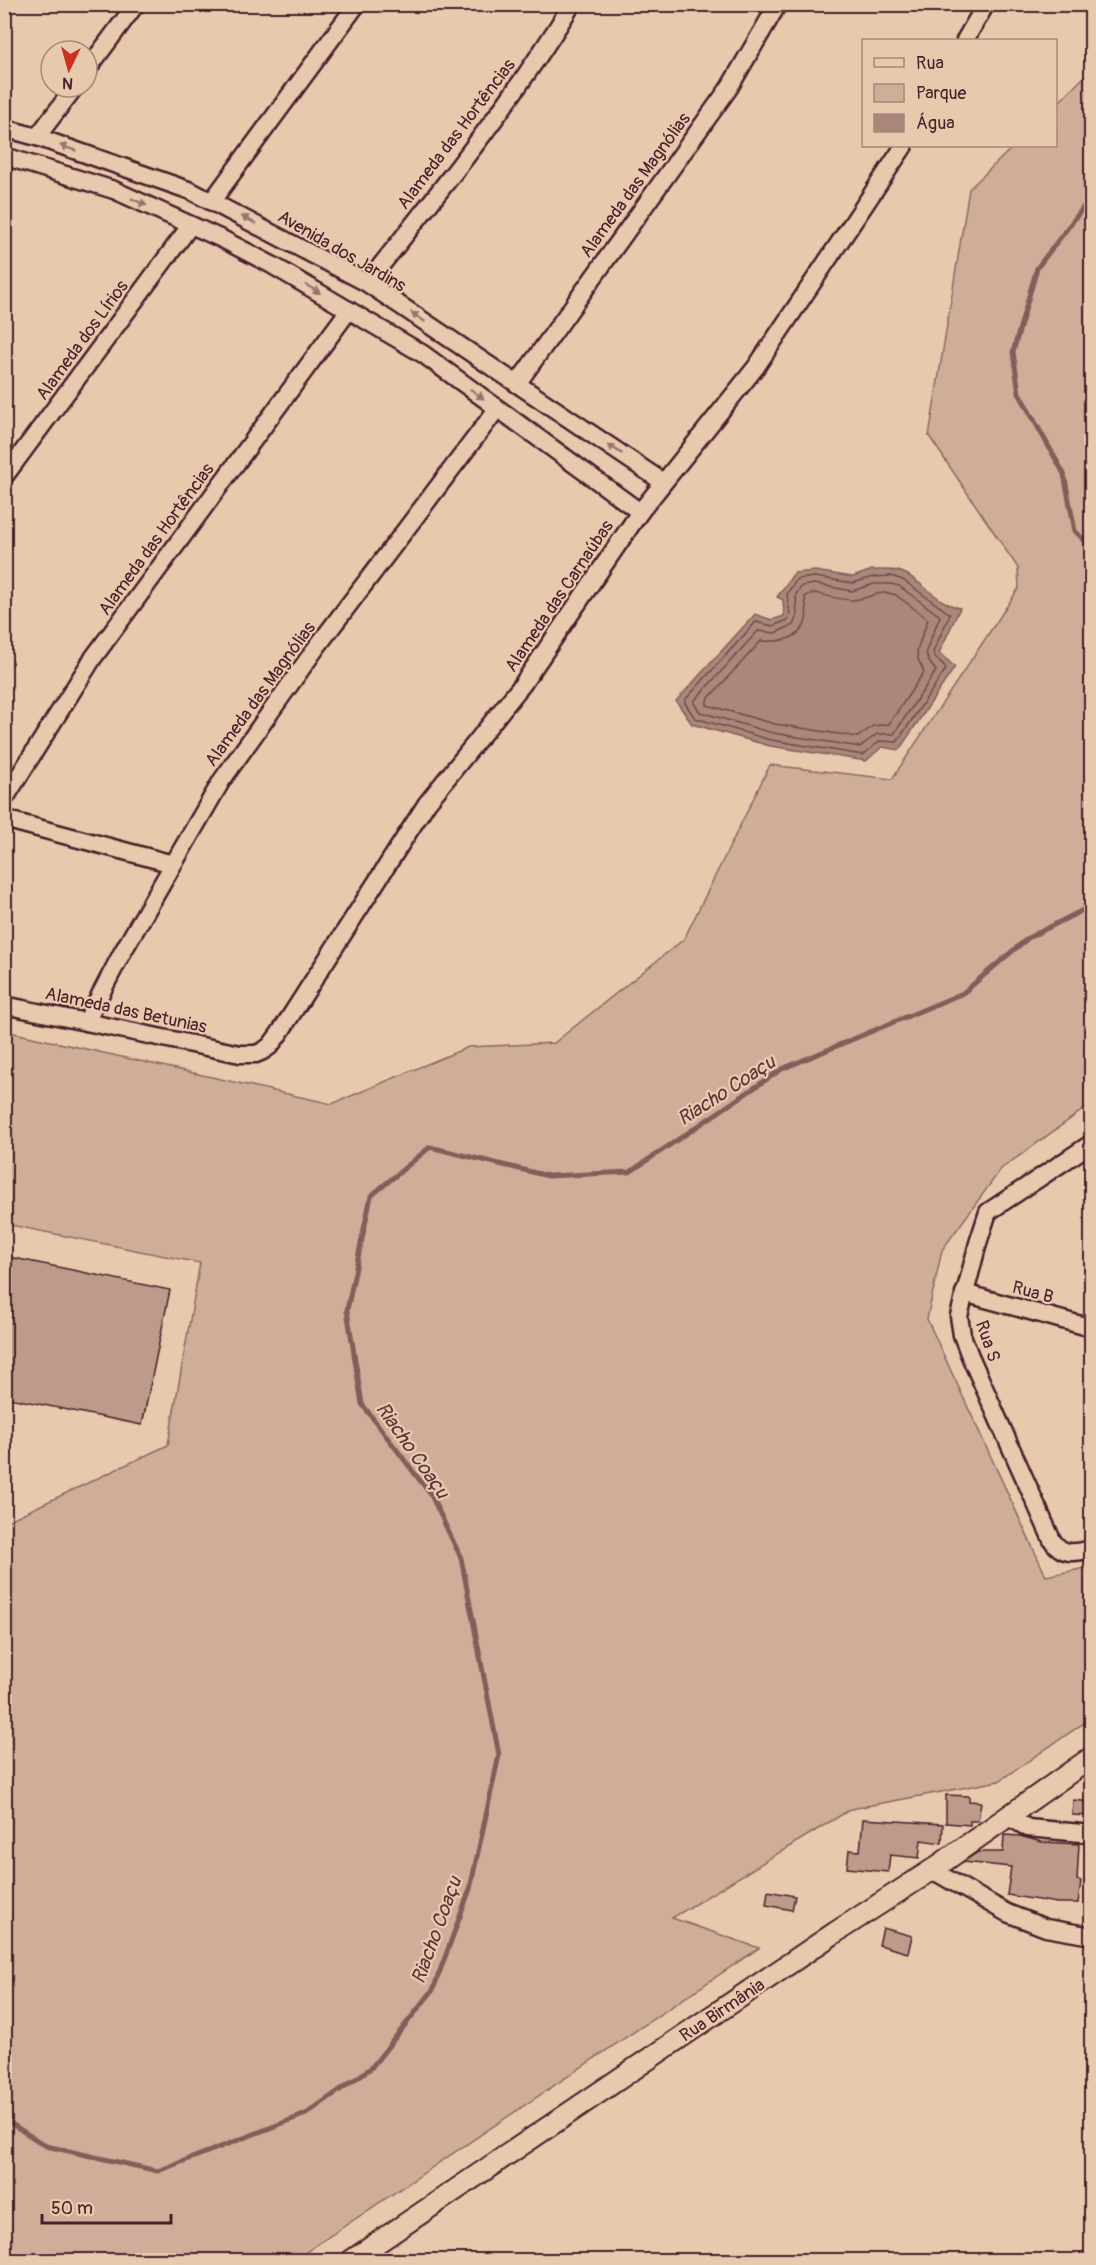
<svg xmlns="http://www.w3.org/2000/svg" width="1096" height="2265" viewBox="0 0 1096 2265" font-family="Pangolin,sans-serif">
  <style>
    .green { fill: #ceae99; stroke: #8c6662; stroke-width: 1.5 }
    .water { fill: #a9877a; stroke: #835d5a; stroke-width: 1.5 }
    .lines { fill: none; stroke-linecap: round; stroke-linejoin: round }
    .shore { stroke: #70494b; stroke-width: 1.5 }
    .stream { stroke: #835d5a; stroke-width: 5 }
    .building { fill: #bc9b8a; stroke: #4a1f2b; stroke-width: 1.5 }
    .minor-casing { stroke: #4a1f2b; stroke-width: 21 }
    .tertiary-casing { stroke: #4a1f2b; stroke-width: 24 }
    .minor { stroke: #e7caae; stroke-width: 16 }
    .tertiary { stroke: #e7caae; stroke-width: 20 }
    .oneway { fill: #98746c }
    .labels { text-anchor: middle; stroke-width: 4.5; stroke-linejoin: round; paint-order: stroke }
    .street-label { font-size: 18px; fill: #4a1f2b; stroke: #e7caae }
    .water-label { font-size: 20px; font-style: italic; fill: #5d343b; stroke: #e7caae }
  </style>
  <rect width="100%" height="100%" fill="#e7caae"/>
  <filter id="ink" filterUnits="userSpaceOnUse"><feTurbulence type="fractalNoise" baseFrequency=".0167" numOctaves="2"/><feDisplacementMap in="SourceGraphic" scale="12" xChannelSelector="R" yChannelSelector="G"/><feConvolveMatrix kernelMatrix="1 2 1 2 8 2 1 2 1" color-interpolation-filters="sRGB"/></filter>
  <g filter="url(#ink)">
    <polygon class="green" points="1091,70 1091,1104 1001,1169 942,1250 927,1319 1046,1576 1091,1567 1091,1718 999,1781 851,1809 672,1918 759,1948 294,2260 5,2260 5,1522 168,1445 200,1263 5,1224 5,1031 332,1104 468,1047 554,1043 684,939 770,765 892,779 1019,588 1018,568 929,436 969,189 1014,146 1056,146 1056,105"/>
    <path class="water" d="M872,570C883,570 896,569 906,574C925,585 938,603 960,608L939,653L955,667L899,750L882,747L866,761L770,746L692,724L676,701L755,614L772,620L784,616L783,600L777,597L794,573L815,571L853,577Z"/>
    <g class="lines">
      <g class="shore">
        <path d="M891,576L903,580L950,614L933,652C934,660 944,662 946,669L897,742L880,741L863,755L771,740L695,718L685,703V700L756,622L773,626L788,620L790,615L787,594L797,579L815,577L853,583L873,577Z"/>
        <polygon points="815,584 852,591 874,584 891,584 899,586 940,616 926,651 928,660 936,671 894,734 877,734 860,747 773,733 700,712 694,703 695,700 758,631 775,633 793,625 797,616 796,594 802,586"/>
        <path d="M815,593C827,596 841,600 853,600C870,599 878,589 896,595L928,619L917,650L918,659L924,672L889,724L873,726L858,737L775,724L707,705V700L761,641C777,642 801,641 806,620C808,613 805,604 805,596Z"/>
      </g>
      <g class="stream">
        <polyline points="1092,196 1037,268 1013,352 1019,393 1064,474 1075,531 1092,548"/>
        <polyline points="4,2119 46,2146 158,2171 306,2114 371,2068 433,1990 470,1889 499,1755 461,1558 431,1495 362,1404 347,1310 371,1196 430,1147 548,1176 630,1172 782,1069 963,993 1028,938 1085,909 1092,900"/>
      </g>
    </g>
    <g class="building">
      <polygon points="4,1256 170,1290 142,1425 4,1397"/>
      <polygon points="946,1795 969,1796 969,1801 981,1802 978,1821 970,1821 970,1825 946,1823"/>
      <polygon points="1073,1800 1092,1802 1092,1816 1072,1815"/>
      <polygon points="863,1819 943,1824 942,1843 921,1840 919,1858 890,1855 888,1872 847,1868 849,1850 860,1851"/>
      <polygon points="1004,1835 1020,1836 1042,1842 1079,1844 1077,1880 1081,1881 1078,1903 1057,1903 1007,1895 1011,1867 963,1862 978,1852 1003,1852"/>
      <polygon points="768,1891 795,1896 792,1910 766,1905"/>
      <polygon points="883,1928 912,1936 908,1953 879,1945"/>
    </g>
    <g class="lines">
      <defs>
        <g id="minor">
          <polyline points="965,40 986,4"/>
          <polyline points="87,70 136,4"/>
          <polyline points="4,128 37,137 191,191 367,283 663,482"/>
          <polyline points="37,137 75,87"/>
          <polyline points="4,156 114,190 224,240 272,265 423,354 640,512"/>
          <polyline points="212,201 357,4"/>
          <path d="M367,283C438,193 512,103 572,4"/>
          <polyline points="517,384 729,88 778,4"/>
          <polyline points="4,477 190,226"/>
          <polyline points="4,800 93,658 349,310"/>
          <polyline points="4,819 173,864"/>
          <polyline points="4,1005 240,1054 256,1054 263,1051 270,1046 279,1034 427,803 522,685 640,512 756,367 904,146"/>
          <polyline points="86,1022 122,953 222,780 316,648 497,409"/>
          <path d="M1092,1143L988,1212L978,1243L959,1316L962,1335L970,1356L1052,1540C1062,1556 1075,1553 1092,1549"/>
          <polyline points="964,1293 1092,1328"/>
          <polyline points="1007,1816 1028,1828 1092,1834"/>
          <polyline points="932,1870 1007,1913 1046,1928 1092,1936"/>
        </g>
        <polyline id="tertiary" points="352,2260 836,1932 932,1870 1092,1757"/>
      </defs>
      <use href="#minor" class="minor-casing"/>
      <use href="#tertiary" class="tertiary-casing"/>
      <use href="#minor" class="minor"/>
      <use href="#tertiary" class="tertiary"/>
    </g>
    <defs><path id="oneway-solid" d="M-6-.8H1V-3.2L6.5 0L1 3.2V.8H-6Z" transform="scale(1.5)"/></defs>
    <g class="oneway">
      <use href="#oneway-solid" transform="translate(68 148) rotate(-161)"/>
      <use href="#oneway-solid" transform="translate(139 202) rotate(25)"/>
      <use href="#oneway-solid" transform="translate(249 220) rotate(-152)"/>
      <use href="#oneway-solid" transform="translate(313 289) rotate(30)"/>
      <use href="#oneway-solid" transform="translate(418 317) rotate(-146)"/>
      <use href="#oneway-solid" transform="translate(477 394) rotate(37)"/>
      <use href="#oneway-solid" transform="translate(615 449) rotate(-146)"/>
    </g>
  </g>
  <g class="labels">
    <g class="street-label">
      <text transform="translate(456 134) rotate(-53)" y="6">Alameda das Hortências</text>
      <text transform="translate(635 185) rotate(-54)" y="6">Alameda das Magnólias</text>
      <text transform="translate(342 251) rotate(30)" y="6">Avenida dos Jardins</text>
      <text transform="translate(82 340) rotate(-54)" y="6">Alameda dos Lírios</text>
      <text transform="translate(156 539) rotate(-54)" y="6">Alameda das Hortências</text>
      <text transform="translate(559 596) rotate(-56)" y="6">Alameda das Carnaúbas</text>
      <text transform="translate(260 694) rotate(-54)" y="6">Alameda das Magnólias</text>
      <text transform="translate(126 1010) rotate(12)" y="6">Alameda das Betunias</text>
      <text transform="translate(1033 1292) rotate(15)" y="6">Rua B</text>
      <text transform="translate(988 1341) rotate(71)" y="6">Rua S</text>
      <text transform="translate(722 2010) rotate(-34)" y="6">Rua Birmânia</text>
    </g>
    <g class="water-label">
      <text transform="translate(726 1090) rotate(-33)" y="7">Riacho Coaçu</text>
      <text transform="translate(413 1450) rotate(55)" y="7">Riacho Coaçu</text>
      <text transform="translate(436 1930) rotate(-70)" y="7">Riacho Coaçu</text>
    </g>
  </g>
  <rect width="1096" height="2265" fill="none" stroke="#e7caae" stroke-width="24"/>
  <rect x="12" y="12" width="1072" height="2241" fill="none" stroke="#4a1f2b" stroke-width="2" filter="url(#ink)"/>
  <rect x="862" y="39" width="195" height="108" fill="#e7caae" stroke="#a8867a" stroke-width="1.5"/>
  <rect x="874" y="58" width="30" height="9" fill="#e7caae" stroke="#a8867a" stroke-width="1.5"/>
  <text x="916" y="69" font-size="18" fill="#4a1f2b">Rua</text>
  <rect x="874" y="84" width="30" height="18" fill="#ceae99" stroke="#a8867a" stroke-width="1.5"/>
  <text x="916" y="99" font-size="18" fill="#4a1f2b">Parque</text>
  <rect x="874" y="114" width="30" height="18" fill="#a9877a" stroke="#a8867a" stroke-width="1.5"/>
  <text x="916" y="129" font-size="18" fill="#4a1f2b">Água</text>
  <g transform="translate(69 69) rotate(185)"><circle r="28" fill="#e7caae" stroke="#a8867a" stroke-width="1.5"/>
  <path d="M0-4.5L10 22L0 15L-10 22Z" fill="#c8321e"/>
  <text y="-9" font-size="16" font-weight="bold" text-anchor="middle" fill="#4a1f2b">N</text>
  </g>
  <path d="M42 2214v9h129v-9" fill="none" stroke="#4a1f2b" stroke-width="3"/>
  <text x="51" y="2214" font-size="18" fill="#4a1f2b" stroke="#e7caae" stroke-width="4.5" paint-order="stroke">50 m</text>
</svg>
